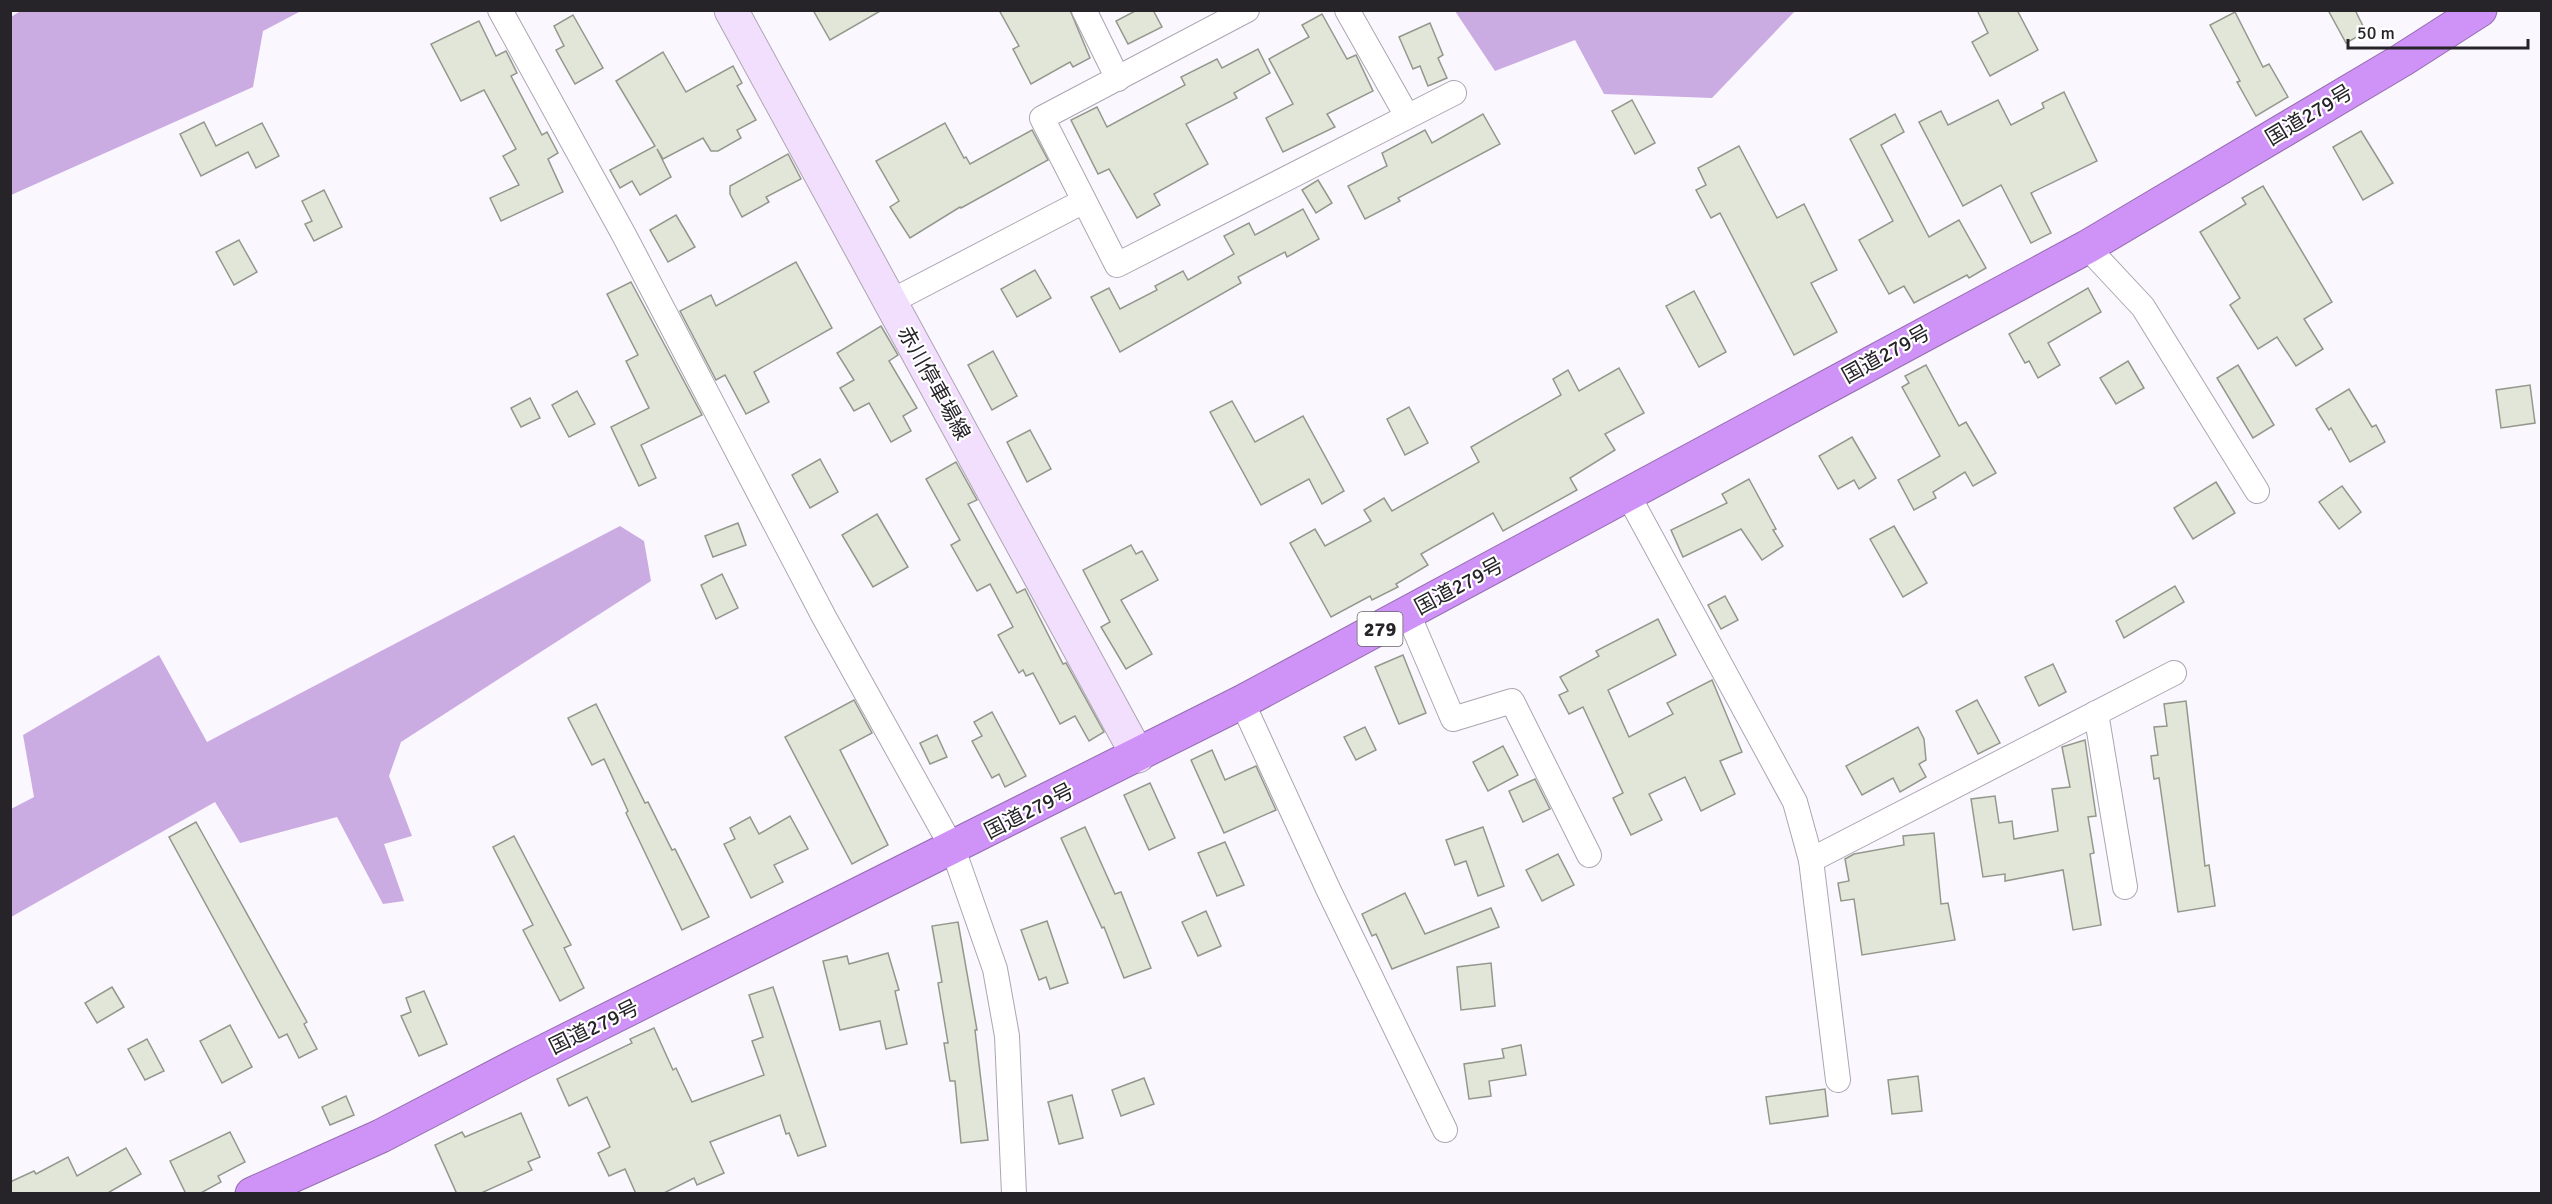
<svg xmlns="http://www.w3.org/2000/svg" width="2552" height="1204" viewBox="0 0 2552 1204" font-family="Signika,'Noto Sans JP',sans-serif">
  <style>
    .forest { fill: #cbace2 }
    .building { fill: #e1e6d9; stroke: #93988c; stroke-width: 1.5 }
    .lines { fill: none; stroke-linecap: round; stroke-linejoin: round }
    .street-casing { stroke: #aba5b1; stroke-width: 26 }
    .secondary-casing { stroke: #aba5b1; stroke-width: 35 }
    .highway-casing { stroke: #946caf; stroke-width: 35 }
    .street { stroke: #fff; stroke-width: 24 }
    .secondary { stroke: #f1dffd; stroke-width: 33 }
    .highway { stroke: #cf93f7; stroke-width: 33 }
    .labels { text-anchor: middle; stroke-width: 4.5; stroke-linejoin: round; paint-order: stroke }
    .shield { fill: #fff; stroke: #686669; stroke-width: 1.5 }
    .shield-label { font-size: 20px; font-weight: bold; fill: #272429 }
    .street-label { font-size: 21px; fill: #272429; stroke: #fff }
  </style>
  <rect width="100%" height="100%" fill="#fbf7fe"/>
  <g class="forest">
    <polygon points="22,10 301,10 301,11 263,31 253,87 11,195 11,17"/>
    <polygon points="1455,11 1795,11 1712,98 1604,94 1575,40 1495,71"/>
    <polygon points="620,526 644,541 651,581 401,742 389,776 412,836 384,844 404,901 383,904 337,817 240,843 215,802 11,917 11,809 34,797 23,735 159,655 207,742"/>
  </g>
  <g class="building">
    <polygon points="813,10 882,10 830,40"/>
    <polygon points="999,10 1070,10 1090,58 1073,67 1070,62 1031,84 1013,49 1019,46"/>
    <polygon points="1137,10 1153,10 1162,27 1128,44 1116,21"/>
    <polygon points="1977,10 2017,10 2038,50 1990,76 1972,42 1988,33"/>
    <polygon points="2328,10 2355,10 2366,32 2346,43"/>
    <polygon points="2235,12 2263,67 2269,64 2288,97 2256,116 2237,82 2240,81 2210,25"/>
    <polygon points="1322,14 1347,59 1356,55 1373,91 1327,114 1335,127 1283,152 1266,118 1293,104 1269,59 1309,37 1302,25"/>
    <polygon points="573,15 603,68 575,84 556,50 564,46 554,26"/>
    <polygon points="479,21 496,56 506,51 517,73 511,76 542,135 547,132 558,153 548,159 563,192 501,221 490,198 519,185 503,156 516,149 484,90 461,101 431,44"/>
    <polygon points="1430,23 1443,55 1438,58 1447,78 1428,86 1420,66 1413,69 1399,37"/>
    <polygon points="1258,49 1270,73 1234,93 1237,98 1186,124 1208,164 1154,194 1160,205 1137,218 1109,169 1098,174 1071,120 1097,107 1107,127 1185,85 1181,77 1217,59 1222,68"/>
    <polygon points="663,52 686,92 733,66 742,83 737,86 756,120 737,130 741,138 718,151 711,151 703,138 663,159 657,149 671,177 640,195 632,181 620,188 610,170 655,146 616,81"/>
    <polygon points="2064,92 2097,161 2031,193 2051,233 2031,243 2001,185 1963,206 1919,122 1941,111 1948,125 1998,100 2011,125 2044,108 2042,103"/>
    <polygon points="1632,100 1655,143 1635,154 1612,111"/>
    <polygon points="1483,114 1500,144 1398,198 1400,201 1365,219 1348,186 1387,166 1382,153 1425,130 1432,143"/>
    <polygon points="1895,114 1904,132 1881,145 1929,237 1959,220 1986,268 1969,278 1967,275 1914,303 1904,286 1889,294 1859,240 1893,221 1850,139"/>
    <polygon points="204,122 216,146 262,123 279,156 256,168 248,152 201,176 180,134"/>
    <polygon points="945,123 964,158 966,157 970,164 1032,130 1048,160 961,208 960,207 910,238 890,207 899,201 876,161"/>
    <polygon points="2361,131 2393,183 2363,200 2333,147"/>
    <polygon points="1739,146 1777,218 1804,204 1837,270 1811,283 1837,332 1794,355 1720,213 1711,218 1696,190 1706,185 1698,168"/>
    <polygon points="788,154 801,179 766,197 769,202 742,217 730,194 730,186"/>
    <polygon points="1318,180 1332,203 1316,213 1302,190"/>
    <polygon points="2263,186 2332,302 2304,319 2323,349 2296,366 2277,337 2258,349 2230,305 2240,298 2200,232 2246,204 2242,198"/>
    <polygon points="324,190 342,227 314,241 305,224 312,221 302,201"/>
    <polygon points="1303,209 1319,239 1287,257 1285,252 1238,277 1241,283 1120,352 1091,297 1109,288 1120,309 1157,290 1155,286 1183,271 1188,280 1234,254 1224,236 1249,223 1255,235"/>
    <polygon points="676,215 695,247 668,262 650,230"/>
    <polygon points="239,240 257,272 234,285 216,252"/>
    <polygon points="796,262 832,328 754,372 769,402 746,414 725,375 716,380 680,311 711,295 716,306"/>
    <polygon points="1035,270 1051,298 1017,317 1001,289"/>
    <polygon points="631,282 702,415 641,445 656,478 639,486 611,427 649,408 626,361 638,355 607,294"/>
    <polygon points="2088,288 2101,312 2048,343 2060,365 2038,378 2029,361 2025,363 2009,334"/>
    <polygon points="1694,291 1726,352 1699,367 1666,306"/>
    <polygon points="881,326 898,355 889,361 917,408 903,416 911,431 891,442 869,403 854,411 840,388 854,380 837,353"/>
    <polygon points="993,351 1017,396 992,410 968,365"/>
    <polygon points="2128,361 2144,388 2116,404 2100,378"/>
    <polygon points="1926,365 1959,426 1966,422 1996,473 1973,486 1965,472 1933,492 1936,498 1914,510 1898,480 1940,456 1902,387 1909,383 1905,376"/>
    <polygon points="2238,365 2274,425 2253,438 2217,378"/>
    <polygon points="1619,368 1644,413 1605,434 1615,450 1570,478 1577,490 1503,531 1493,513 1421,554 1428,565 1396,584 1398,587 1372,600 1370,596 1331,617 1290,543 1315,529 1325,546 1371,521 1364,510 1384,498 1392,511 1479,462 1471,447 1561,395 1553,379 1568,370 1579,391"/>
    <polygon points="2530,385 2535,423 2501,428 2496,390"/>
    <polygon points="2349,389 2372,427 2376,425 2385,442 2350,462 2331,428 2329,430 2316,409"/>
    <polygon points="577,391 595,424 569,437 552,405"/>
    <polygon points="530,398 540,418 521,427 511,408"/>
    <polygon points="1232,401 1255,442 1303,416 1344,491 1322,504 1309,479 1261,505 1210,412"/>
    <polygon points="1409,407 1428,443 1405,455 1387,419"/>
    <polygon points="1030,430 1051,469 1027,482 1007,442"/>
    <polygon points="1852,437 1876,478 1859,489 1854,480 1838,489 1819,456"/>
    <polygon points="820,459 838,492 810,508 792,475"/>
    <polygon points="956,462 977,500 968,504 1017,593 1025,589 1063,664 1066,663 1104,732 1089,741 1075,716 1060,724 1033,673 1026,676 1023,670 1019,673 998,635 1013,627 990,584 977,591 951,545 960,540 926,479"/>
    <polygon points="1749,479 1776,529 1773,530 1783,546 1762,560 1741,529 1683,557 1671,530 1727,503 1722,494"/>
    <polygon points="2216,482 2235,513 2193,539 2174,508"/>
    <polygon points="2342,486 2361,512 2339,529 2319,502"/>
    <polygon points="877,514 908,567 873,587 842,535"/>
    <polygon points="738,523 746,545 713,557 705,536"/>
    <polygon points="1894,526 1927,583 1903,597 1870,539"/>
    <polygon points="1131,545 1136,554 1142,551 1158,580 1121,600 1152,654 1126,669 1101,627 1110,622 1083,570"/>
    <polygon points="722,574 738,608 716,619 701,585"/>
    <polygon points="2175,586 2184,602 2124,638 2116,621"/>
    <polygon points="1725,596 1738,620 1721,629 1708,605"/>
    <polygon points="1658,619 1676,655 1608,690 1629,737 1673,714 1667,703 1712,680 1742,752 1720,761 1735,794 1701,811 1685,777 1649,794 1662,820 1631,835 1613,798 1623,793 1583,707 1569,714 1559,695 1568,691 1560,677 1599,656 1596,651"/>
    <polygon points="1403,655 1426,713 1399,724 1375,667"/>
    <polygon points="2053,664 2066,692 2039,706 2025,677"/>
    <polygon points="854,700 872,733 840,750 888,845 852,864 785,737"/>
    <polygon points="1977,700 2000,743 1978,754 1956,711"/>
    <polygon points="2186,701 2205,866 2209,865 2215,906 2178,912 2159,778 2154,779 2151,756 2158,755 2154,727 2167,726 2164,704"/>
    <polygon points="596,704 645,803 648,802 672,850 675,849 709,917 682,930 626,813 628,811 604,759 592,765 568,718"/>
    <polygon points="992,712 1026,776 1005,787 999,774 992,778 972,741 982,736 974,722"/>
    <polygon points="1365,727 1376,750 1356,760 1344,737"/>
    <polygon points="1918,727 1924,739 1926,760 1919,764 1926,777 1900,792 1893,778 1862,795 1846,766"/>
    <polygon points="937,735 947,757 930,764 920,743"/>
    <polygon points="2085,740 2096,816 2088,817 2094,853 2090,854 2101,925 2073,930 2063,870 2005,881 2005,874 1983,877 1971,799 1995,796 1999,823 2012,821 2014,839 2058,831 2052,789 2070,787 2062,747"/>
    <polygon points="1503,746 1518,775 1488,791 1473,762"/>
    <polygon points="1212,750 1225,780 1256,766 1276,810 1224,833 1191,760"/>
    <polygon points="1535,779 1550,809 1523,822 1509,791"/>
    <polygon points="1150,783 1175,838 1149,850 1124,795"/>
    <polygon points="790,816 808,849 774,865 783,882 751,898 724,844 735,839 730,828 750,817 759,834"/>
    <polygon points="196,822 307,1022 304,1024 317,1049 299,1058 287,1034 279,1038 169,837"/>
    <polygon points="1085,827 1115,894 1121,892 1151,968 1124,978 1104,927 1102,928 1061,838"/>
    <polygon points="1483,827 1504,886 1478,896 1466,861 1455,865 1446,840"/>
    <polygon points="1934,833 1941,904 1948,903 1955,940 1862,955 1854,899 1841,901 1838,883 1849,881 1845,859 1854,854 1904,845 1903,836"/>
    <polygon points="514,836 571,945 564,948 584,988 560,1001 523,930 533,925 493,847"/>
    <polygon points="1225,842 1244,885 1217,896 1198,853"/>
    <polygon points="1558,854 1574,885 1542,901 1526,870"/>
    <polygon points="1405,893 1425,934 1491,908 1499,927 1392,969 1376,934 1372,936 1362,914"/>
    <polygon points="1206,911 1221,946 1198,956 1182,922"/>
    <polygon points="1047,921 1068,983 1050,989 1046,977 1039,980 1021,930"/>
    <polygon points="958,922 977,1030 975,1030 988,1140 961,1143 955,1081 950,1081 944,1043 948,1043 938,983 942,982 932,926"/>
    <polygon points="888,953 899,990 895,991 907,1044 886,1049 880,1021 840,1030 823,961 847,956 849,964"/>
    <polygon points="1491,963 1495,1006 1461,1010 1457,967"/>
    <polygon points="112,987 124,1007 97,1023 85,1003"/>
    <polygon points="773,987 826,1146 798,1156 789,1133 786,1134 780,1115 710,1142 724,1173 697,1185 694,1178 662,1194 636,1194 625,1169 609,1176 598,1153 610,1147 587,1097 569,1106 557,1079 632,1043 630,1039 654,1028 673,1070 676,1068 692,1102 764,1075 752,1041 763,1037 749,995"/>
    <polygon points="424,991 447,1044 419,1056 401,1016 411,1012 406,998"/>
    <polygon points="230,1025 252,1067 222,1083 200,1041"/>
    <polygon points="147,1039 164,1071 145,1080 128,1049"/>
    <polygon points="1521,1045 1526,1075 1489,1081 1491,1096 1469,1099 1464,1064 1504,1058 1502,1049"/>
    <polygon points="1918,1076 1922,1111 1892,1114 1888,1080"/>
    <polygon points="1144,1078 1154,1104 1121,1116 1112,1090"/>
    <polygon points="1825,1089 1828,1116 1770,1124 1766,1097"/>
    <polygon points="1072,1095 1083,1138 1059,1144 1048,1102"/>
    <polygon points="346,1096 354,1115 330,1125 322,1107"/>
    <polygon points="521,1113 540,1157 528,1162 532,1170 479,1194 457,1194 435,1145 462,1132 465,1137"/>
    <polygon points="230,1132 245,1162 218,1176 221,1182 199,1194 186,1194 170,1161"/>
    <polygon points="126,1148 141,1174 106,1194 10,1194 10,1182 34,1171 36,1174 68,1157 77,1176"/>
  </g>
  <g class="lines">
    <defs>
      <g id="street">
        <polyline points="500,10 624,235 824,617 953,849 995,969 1007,1036 1014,1194"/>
        <polyline points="1084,10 1118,79"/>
        <polyline points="1247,10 1042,118 1117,265 1454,93"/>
        <polyline points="1347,10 1407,116"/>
        <polyline points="2087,247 2143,307 2257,491"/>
        <polyline points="890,302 1084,201"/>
        <polyline points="1628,495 1795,802 1811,860 1838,1080"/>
        <polyline points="1408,614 1453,719 1512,701 1589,855"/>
        <polyline points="1242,702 1329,891 1445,1130"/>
        <polyline points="2096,713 2125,887"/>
        <polyline points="1811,860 2174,673"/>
      </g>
      <polyline id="secondary" points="731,10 1138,756"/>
      <polyline id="highway" points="252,1194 381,1136 525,1061 1242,702 2087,247 2402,60 2480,10"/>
    </defs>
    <use href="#street" class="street-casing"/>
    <use href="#secondary" class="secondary-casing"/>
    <use href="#highway" class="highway-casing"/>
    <use href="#street" class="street"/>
    <use href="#secondary" class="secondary"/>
    <use href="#highway" class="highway"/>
  </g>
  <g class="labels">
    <rect class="shield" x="1357.5" y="612" width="45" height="34" rx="4.5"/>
    <g class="shield-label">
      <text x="1380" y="636">279</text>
    </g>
    <g class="street-label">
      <text transform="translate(2309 115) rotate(-31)" y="7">国道279号</text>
      <text transform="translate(1886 354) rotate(-29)" y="7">国道279号</text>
      <text transform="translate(934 383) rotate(61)" y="7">赤川停車場線</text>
      <text transform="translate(1459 586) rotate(-28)" y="7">国道279号</text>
      <text transform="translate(1029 811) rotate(-27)" y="7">国道279号</text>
      <text transform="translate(594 1027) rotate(-26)" y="7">国道279号</text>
    </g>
  </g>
  <rect width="2552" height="1204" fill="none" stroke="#272429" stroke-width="24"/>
  <path d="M2348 39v9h180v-9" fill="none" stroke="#272429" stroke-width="3"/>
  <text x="2357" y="39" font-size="18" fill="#272429" stroke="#ffffff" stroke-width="4.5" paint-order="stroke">50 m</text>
</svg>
